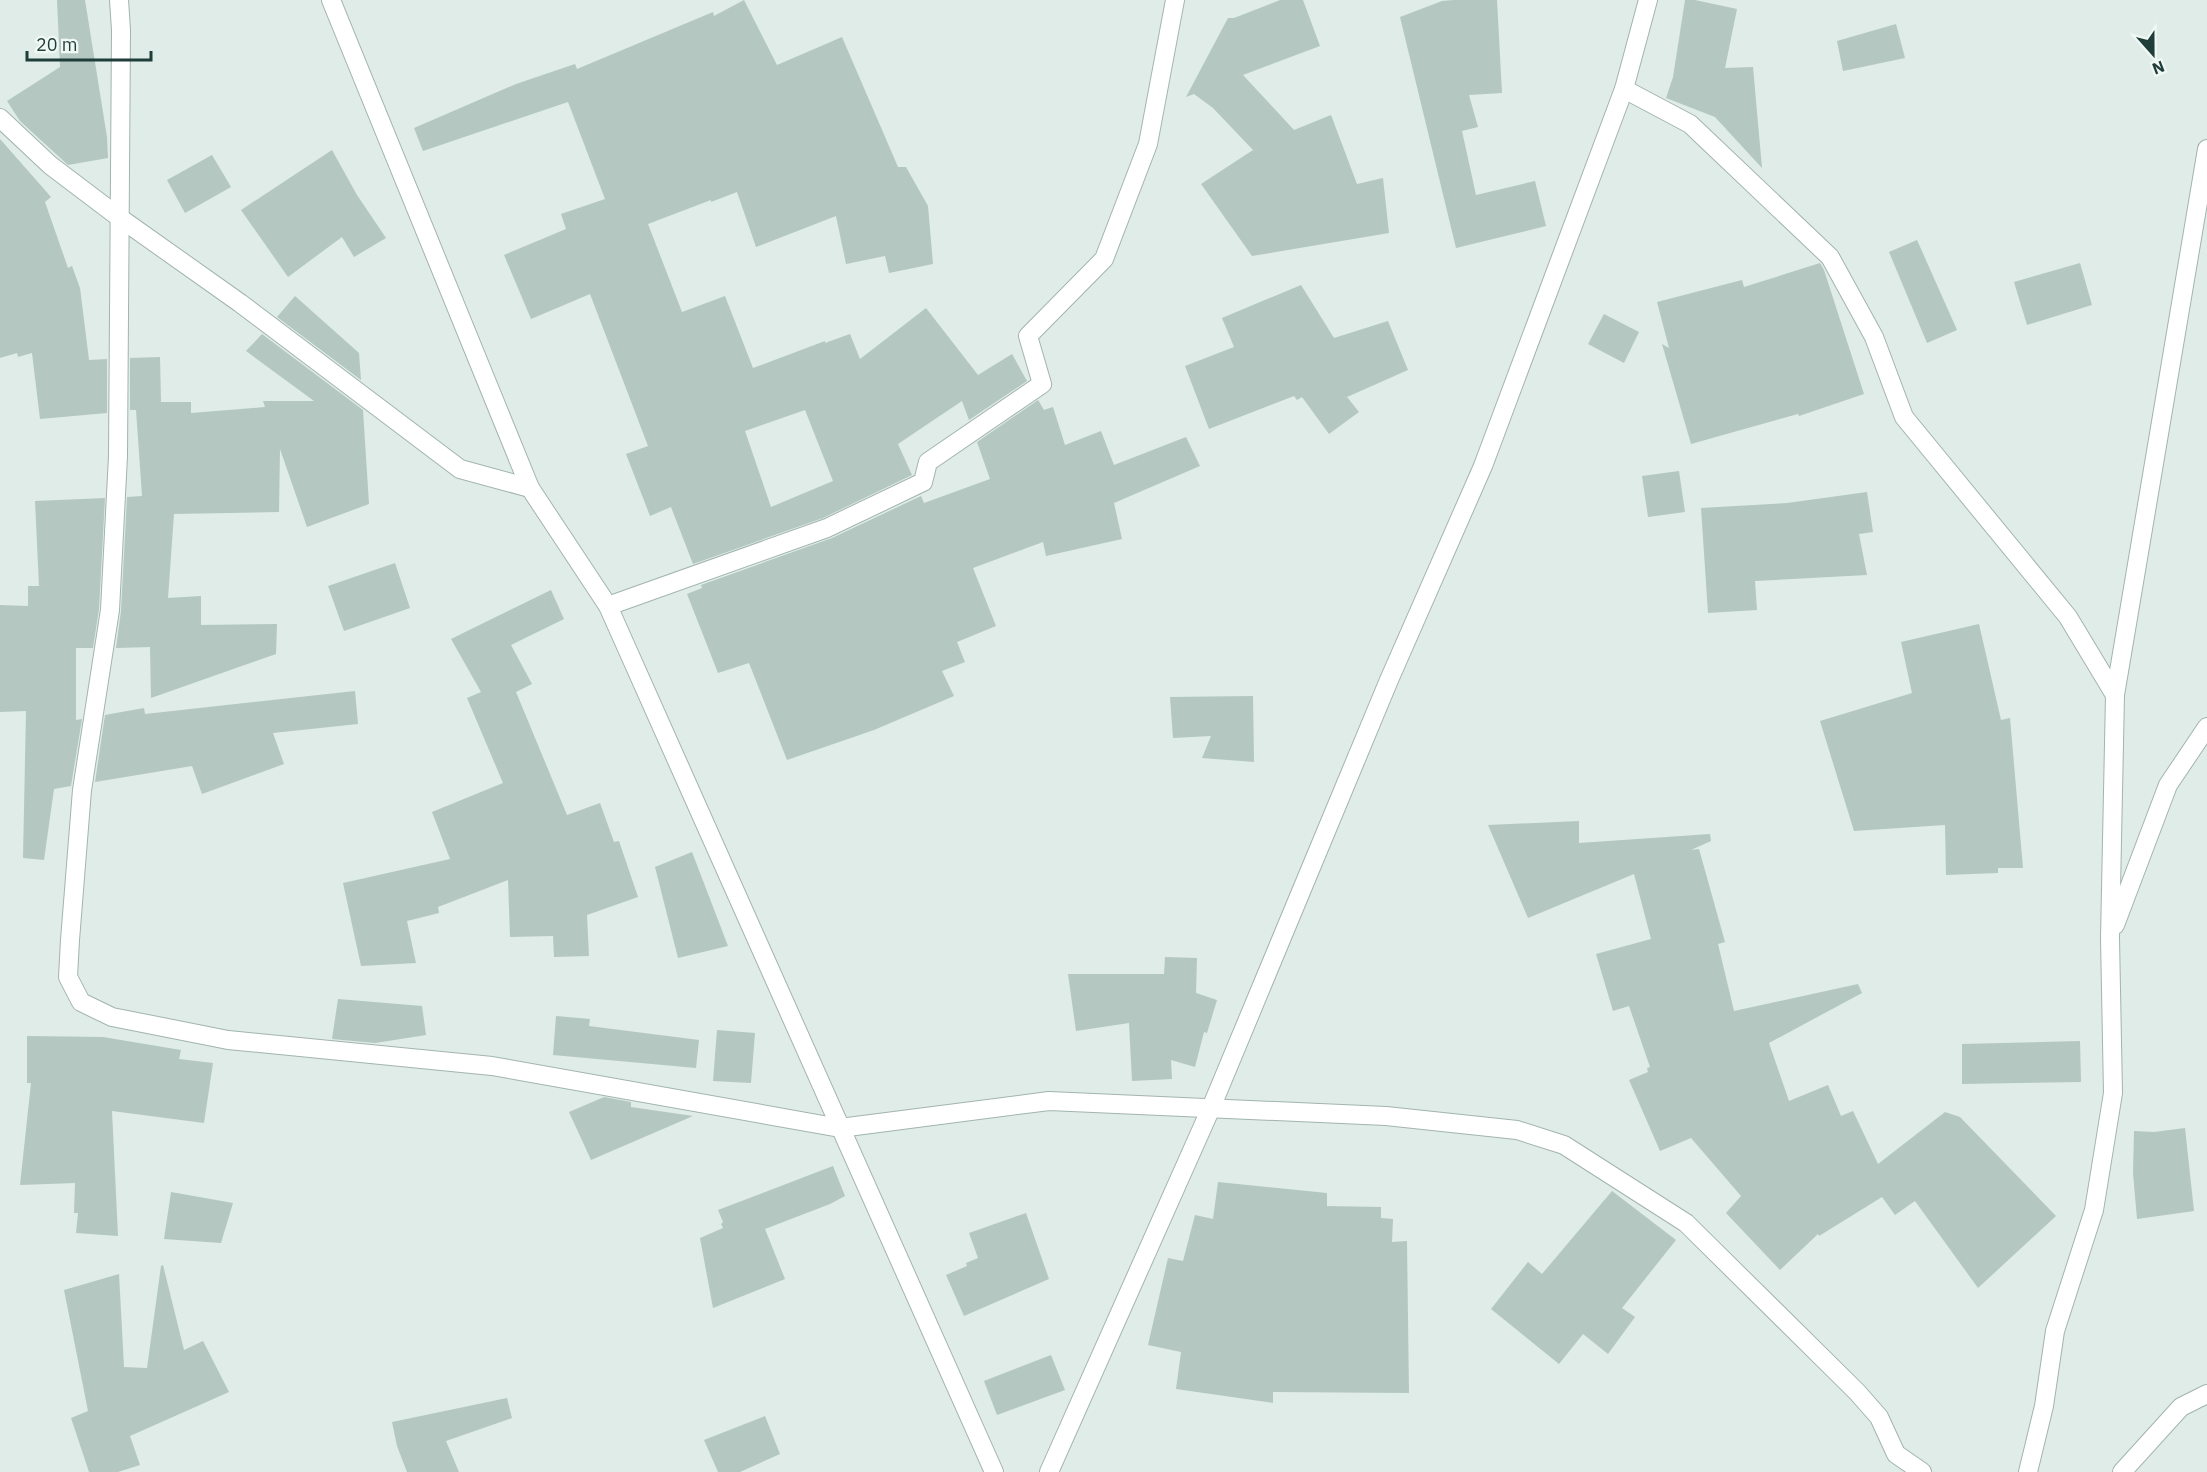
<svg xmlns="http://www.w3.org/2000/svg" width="2207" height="1472" viewBox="0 0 2207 1472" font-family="'IBM Plex Sans',sans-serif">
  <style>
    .building { fill: #b4c7c1; fill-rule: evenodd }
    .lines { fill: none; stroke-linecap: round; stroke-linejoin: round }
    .street-casing { stroke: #a2b4b0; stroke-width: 20 }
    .street { stroke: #fff; stroke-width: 18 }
  </style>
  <rect width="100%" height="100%" fill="#dfece8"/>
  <g class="building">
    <polygon points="57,0 85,0 107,137 108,158 68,165 20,121 7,101 60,67"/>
    <path d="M744,0L777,65L842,37L898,167H906L928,206L933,264L889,273L885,256L846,264L836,216L756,247L737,192L711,202V200L648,224L682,312L725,296L753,368L825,341V343L850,334L860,359L926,308L978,375L1012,354L1027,381L969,420L962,401L898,444L912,475L823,518L693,564L671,507L650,516L626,454L648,446L590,294L531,319L504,255L566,229L561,214L605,199L568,102L423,151L414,128L516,84L575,64L577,69L713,12L714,16ZM805,410L833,481L771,507L745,431Z"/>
    <polygon points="1280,0 1303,0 1320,46 1243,75 1294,130 1331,115 1357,184 1383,178 1389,233 1252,256 1201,184 1253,150 1213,108 1194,94 1186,97 1228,18 1234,18"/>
    <polygon points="1454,0 1497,0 1502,93 1469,95 1478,127 1462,131 1476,195 1535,181 1546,226 1456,248 1400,17 1442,1"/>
    <polygon points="1685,0 1695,0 1737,9 1725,68 1753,67 1762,168 1715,117 1666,98 1673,77"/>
    <polygon points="1896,24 1905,58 1843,71 1837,41"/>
    <polygon points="0,139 51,197 45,202 68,268 72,266 80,288 89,360 107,359 107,413 40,419 32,353 18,357 17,353 0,358"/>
    <polygon points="332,150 357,195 386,238 354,257 342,237 288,277 241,210"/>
    <polygon points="212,155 231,187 185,213 167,180"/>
    <polygon points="1917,240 1957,330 1927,343 1889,252"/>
    <polygon points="1820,263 1824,270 1864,394 1799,416 1798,414 1691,444 1662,344 1669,348 1657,302 1742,280 1744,287"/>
    <polygon points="2080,263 2092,305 2027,325 2014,282"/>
    <polygon points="1301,285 1334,338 1388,321 1408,370 1347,397 1359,412 1329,434 1302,397 1297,400 1294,396 1209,429 1185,366 1234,347 1222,318"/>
    <polygon points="295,296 359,353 361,380 277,317"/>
    <polygon points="1604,314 1639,332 1624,363 1588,344"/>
    <polygon points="262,334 363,410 369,504 307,527 280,449 279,512 174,514 168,598 201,596 201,625 277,624 276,654 151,698 150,647 116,648 121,611 127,497 142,496 136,410 130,410 130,358 160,357 161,402 191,402 191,413 265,407 263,401 314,401 246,351"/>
    <polygon points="1038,400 1044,410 1053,407 1065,445 1101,431 1114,465 1186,437 1200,466 1114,503 1122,539 1046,556 1043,542 973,568 996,626 957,642 965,662 942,671 954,696 874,730 787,760 749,663 718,673 687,594 702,588 701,585 832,538 921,496 924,503 990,479 977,442"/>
    <polygon points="1679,471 1685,512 1648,517 1642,476"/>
    <polygon points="1867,492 1873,532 1859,534 1867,575 1755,581 1757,610 1708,613 1701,508 1787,503"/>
    <polygon points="105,498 99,609 93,648 76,648 76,720 82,719 71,786 54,789 44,860 23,858 26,711 0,712 0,605 28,606 28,586 39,586 35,501"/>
    <polygon points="395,563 410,608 344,631 328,586"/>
    <polygon points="551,590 564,619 511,645 532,684 516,692 567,815 600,803 614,842 619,841 638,897 587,915 589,956 554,957 553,936 510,937 508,880 438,907 439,913 407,921 416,963 361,966 343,883 450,859 432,812 503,783 467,698 481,692 451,639"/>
    <polygon points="1979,624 2001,720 2010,718 2023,868 1998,868 1998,873 1946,875 1945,825 1854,831 1820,721 1912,693 1901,642"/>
    <polygon points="355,691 358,724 273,733 284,764 202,794 192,766 95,782 105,715 144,708 145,714"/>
    <polygon points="1253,696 1254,762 1202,758 1211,736 1173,738 1170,697"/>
    <polygon points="1579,821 1579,843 1710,834 1711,841 1691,850 1699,849 1725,942 1718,944 1734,1011 1858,984 1862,993 1769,1043 1789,1101 1828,1085 1841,1116 1853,1111 1878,1164 1945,1112 1960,1117 2056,1216 1978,1288 1915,1201 1895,1215 1882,1197 1819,1236 1818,1234 1780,1270 1726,1213 1741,1196 1691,1138 1660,1151 1629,1080 1648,1072 1647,1068 1650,1067 1629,1006 1613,1011 1596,954 1651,939 1634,874 1528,918 1488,825"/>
    <polygon points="692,852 728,946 678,958 655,867"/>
    <polygon points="1165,957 1197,958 1196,993 1217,1000 1207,1033 1204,1032 1195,1067 1171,1060 1172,1079 1132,1081 1129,1023 1076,1031 1068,974 1164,974"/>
    <polygon points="338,999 422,1006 426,1035 375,1043 332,1039"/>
    <polygon points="556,1016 590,1019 589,1026 699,1040 696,1068 553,1055"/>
    <polygon points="717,1030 755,1033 751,1083 713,1081"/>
    <polygon points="27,1036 103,1037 181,1050 179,1059 213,1063 204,1123 112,1111 118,1236 76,1233 78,1213 74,1213 75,1183 20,1185 31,1083 27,1083"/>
    <polygon points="2080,1041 2081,1082 1962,1084 1962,1044"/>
    <polygon points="604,1097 631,1102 631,1107 693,1116 591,1160 569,1112"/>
    <polygon points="2185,1128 2194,1211 2137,1219 2133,1173 2134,1131 2154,1132"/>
    <polygon points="833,1166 845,1196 830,1204 765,1229 785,1279 713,1308 700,1238 723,1228 721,1224 723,1222 718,1210"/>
    <polygon points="1218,1182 1327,1193 1327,1206 1381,1207 1381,1218 1393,1219 1392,1242 1407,1241 1409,1393 1273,1392 1273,1403 1176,1389 1181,1352 1148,1345 1168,1258 1183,1261 1195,1215 1213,1219"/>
    <polygon points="1612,1191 1676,1240 1622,1308 1635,1317 1608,1354 1583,1334 1559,1364 1491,1309 1528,1262 1542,1274"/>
    <polygon points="171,1192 233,1203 221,1243 164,1239"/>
    <polygon points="1026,1213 1049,1279 964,1316 946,1275 967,1266 966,1263 978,1258 969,1233"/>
    <polygon points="163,1265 184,1350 203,1341 229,1392 130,1436 140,1465 118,1472 89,1472 71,1418 88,1411 64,1290 119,1274 124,1367 147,1368 161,1266"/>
    <polygon points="1051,1355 1065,1390 997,1415 984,1381"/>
    <polygon points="507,1398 512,1418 446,1441 459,1472 407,1472 397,1446 392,1422"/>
    <polygon points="765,1416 780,1454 740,1472 718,1472 704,1440"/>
  </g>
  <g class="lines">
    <defs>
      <g id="street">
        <polyline points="119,0 121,30 118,456 110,610 82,790 70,940 68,977 81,1002 112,1017 228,1040 492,1066 840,1128 1049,1101 1386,1116 1517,1130 1564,1145 1686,1223 1857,1392 1879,1417 1896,1454 1922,1472"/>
        <polyline points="331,0 530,488 608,606 994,1472"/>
        <polyline points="1624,89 1690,124 1830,257 1874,337 1904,417 2068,617 2115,695 2110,938 2113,1093 2094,1210 2055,1331 2044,1406 2028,1472"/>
        <polyline points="0,118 50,165 120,218 240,303 460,469 530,488"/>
        <polyline points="608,606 827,528 923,482 928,462 1042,384 1028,336 1104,259 1148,144 1175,0"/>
        <polyline points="2115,695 2207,149"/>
        <polyline points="2115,925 2168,785 2207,727"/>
        <polyline points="1049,1472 1211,1108 1389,680 1483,466 1624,89 1648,0"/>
        <polyline points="2122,1472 2181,1407 2207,1394"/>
      </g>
    </defs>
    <use href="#street" class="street-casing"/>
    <use href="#street" class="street"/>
  </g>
  <g transform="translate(2153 54) rotate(159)" stroke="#f0f8f5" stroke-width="4.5" paint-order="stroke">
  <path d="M0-4.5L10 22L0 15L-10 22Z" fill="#1f3d39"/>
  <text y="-9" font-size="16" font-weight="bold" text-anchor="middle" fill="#1f3d39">N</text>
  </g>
  <path d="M27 51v9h124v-9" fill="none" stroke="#1f3d39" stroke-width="3"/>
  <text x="36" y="51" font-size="18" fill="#1f3d39" stroke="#f0f8f5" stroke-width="4.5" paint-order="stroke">20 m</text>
</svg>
